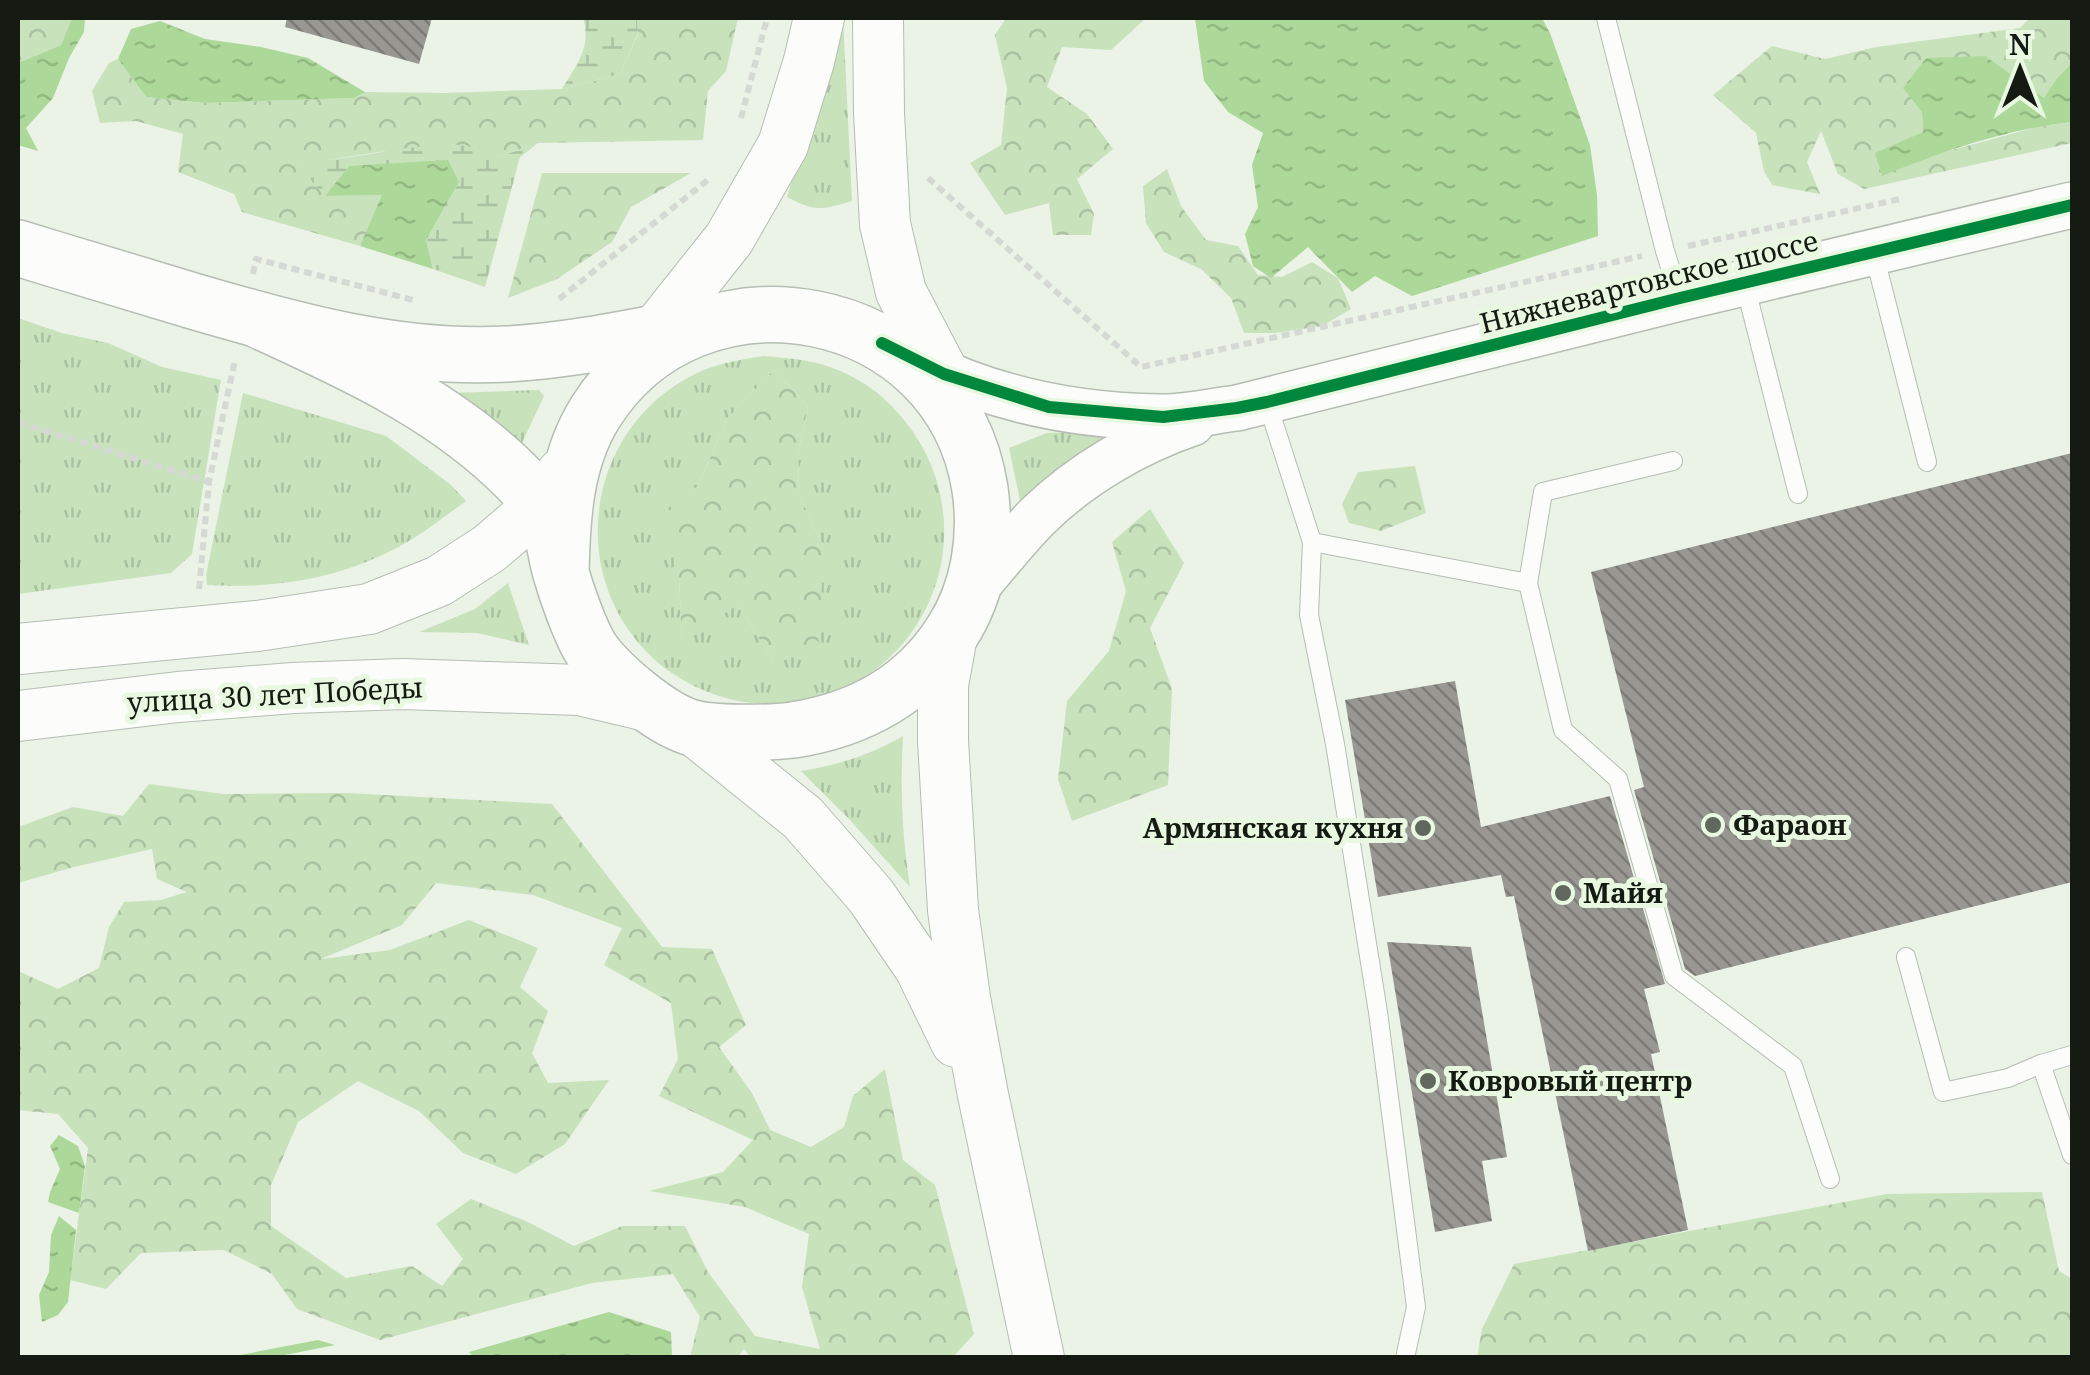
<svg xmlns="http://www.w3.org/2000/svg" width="2090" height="1375" viewBox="0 0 2090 1375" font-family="'Noto Serif',serif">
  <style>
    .grass { fill: url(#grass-tufts); fill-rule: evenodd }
    .forest { fill: url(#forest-crowns); fill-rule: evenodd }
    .wetland { fill: url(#wetland-marsh) }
    .water { fill: url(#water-ripples) }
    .building { fill: url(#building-back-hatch) }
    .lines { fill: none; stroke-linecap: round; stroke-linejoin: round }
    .service-casing { stroke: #b6bdb3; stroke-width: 20 }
    .tertiary-casing { stroke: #b6bdb3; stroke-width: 48 }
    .secondary-casing { stroke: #b6bdb3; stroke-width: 52 }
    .primary-casing { stroke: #b6bdb3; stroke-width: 58 }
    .path { stroke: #d6d8d4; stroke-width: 6; stroke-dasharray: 8 5; stroke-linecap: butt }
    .service { stroke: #fcfdfb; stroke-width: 18 }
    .tertiary { stroke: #fcfdfb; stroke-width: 45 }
    .secondary { stroke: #fcfdfb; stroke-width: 50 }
    .primary { stroke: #fcfdfb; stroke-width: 55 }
    .cycleway-casing { stroke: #e8f8e1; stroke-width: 19 }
    .cycleway { stroke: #00873e; stroke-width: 12 }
    .poi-dot { fill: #60675d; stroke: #e8f8e1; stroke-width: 4 }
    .labels { text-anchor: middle; stroke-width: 10; stroke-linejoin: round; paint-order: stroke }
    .street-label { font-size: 28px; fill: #151b13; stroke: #e8f8e1 }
    .poi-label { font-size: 28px; font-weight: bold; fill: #151b13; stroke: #e8f8e1; text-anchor: start }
  </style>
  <defs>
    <pattern id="grass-tufts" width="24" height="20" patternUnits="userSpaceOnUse" patternTransform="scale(2.5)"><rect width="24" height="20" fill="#c8e2bc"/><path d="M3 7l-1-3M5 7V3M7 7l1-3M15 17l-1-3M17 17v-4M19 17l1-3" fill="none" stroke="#abc1a1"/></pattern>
    <pattern id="forest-crowns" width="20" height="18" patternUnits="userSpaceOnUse" patternTransform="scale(2.5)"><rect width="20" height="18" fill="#c8e2bc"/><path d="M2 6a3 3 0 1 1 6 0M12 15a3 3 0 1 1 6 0" fill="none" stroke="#abc1a1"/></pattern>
    <pattern id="wetland-marsh" width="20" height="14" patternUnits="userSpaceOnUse" patternTransform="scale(2.5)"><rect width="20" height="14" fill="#c8e2bc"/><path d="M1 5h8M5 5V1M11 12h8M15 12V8" fill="none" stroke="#abc1a1"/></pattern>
    <pattern id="water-ripples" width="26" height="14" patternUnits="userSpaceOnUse" patternTransform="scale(2.5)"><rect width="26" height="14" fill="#acd899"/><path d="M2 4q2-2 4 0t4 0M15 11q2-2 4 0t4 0" fill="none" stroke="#93b983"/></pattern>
    <pattern id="building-back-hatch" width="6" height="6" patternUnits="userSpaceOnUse" patternTransform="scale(2.5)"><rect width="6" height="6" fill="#989792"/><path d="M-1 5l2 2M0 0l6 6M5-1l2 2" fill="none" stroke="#7b7a76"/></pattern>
  </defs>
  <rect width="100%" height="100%" fill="#eaf3e6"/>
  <g class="grass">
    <path d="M843,18L852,201C821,210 816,212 787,197Z"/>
    <polygon points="18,318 62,333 108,343 162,367 221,380 192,554 171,573 18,594"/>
    <path d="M763,356C785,358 808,359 830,367C856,376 880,392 898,413C992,517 935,683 794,702C748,709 704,696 666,669C621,635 595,580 598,524C600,460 638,401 697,373C718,363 740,360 763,356ZM774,370L808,407L798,452L799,495L824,548L773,661L738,604L682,642L679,576L662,513L698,486L727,419Z"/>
    <polygon points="539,390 544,396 522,443 512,444 453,393"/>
    <path d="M243,393L386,436L451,485L466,501C445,516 424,533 402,545C340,579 276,589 207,585L206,575Z"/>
    <polygon points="1129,430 1021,505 1009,448 1047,433"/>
    <polygon points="508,583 529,645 477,633 419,632 475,609"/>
    <path d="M903,736C900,790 902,834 910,887L848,818L801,771C839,765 870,755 903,736Z"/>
  </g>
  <g class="forest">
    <polygon points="18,18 72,18 61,45 18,63"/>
    <polygon points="637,18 738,18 726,71 708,91 703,140 538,143 496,158 463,145 379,152 314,162 296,161 325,196 383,195 360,246 242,212 234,194 178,172 183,134 136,121 100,123 92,91 109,63 118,59 146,97 203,103 353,98 365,92 445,93 562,89 620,74 638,34"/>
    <polygon points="1006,18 1146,18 1111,50 1062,47 1047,87 1087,114 1113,149 1077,179 1094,214 1091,235 1053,235 1049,203 1005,215 970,163 1001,145 1007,88 995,35"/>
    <polygon points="2030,18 2072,18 2072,63 2057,78 2044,99 2013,74 1922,112 1923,132 1876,154 1882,175 1930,156 2040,126 2072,122 2072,143 1864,189 1838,174 1821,131 1807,162 1820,194 1772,185 1764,171 1756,133 1713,95 1772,46 1825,59 1876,47 2020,28"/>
    <polygon points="1167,169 1181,206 1206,240 1238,246 1258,275 1282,277 1312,262 1338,278 1351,309 1322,326 1275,333 1244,333 1231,298 1201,269 1164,252 1146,223 1143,186"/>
    <polygon points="542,173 691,173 631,207 612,242 557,279 508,298"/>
    <polygon points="774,370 808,407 798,452 799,495 824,548 818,648 773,661 738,604 682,643 679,576 661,513 698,486 727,419"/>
    <polygon points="1415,466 1426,513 1381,531 1349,523 1342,504 1358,472"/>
    <polygon points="1150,509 1184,563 1150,628 1172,689 1168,785 1072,821 1058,779 1067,701 1109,651 1126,591 1112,542"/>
    <path d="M149,784L223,794L346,793L552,804L662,947L712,949L746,1025L719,1047L752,1093L770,1130L811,1147L844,1127L853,1096L885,1069L903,1160L935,1185L974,1334L953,1357L751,1358L744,1349L738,1357H690L700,1317L673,1274L592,1283L380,1340L297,1309L272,1274L224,1250L141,1253L106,1289L70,1280L88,1148L58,1114L18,1110V971L58,989L99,968L109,927L124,902L161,900L187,892L157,879L152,849L70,868L18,883V827L73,807L123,816ZM436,883L533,895L622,928L604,965L671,1003L678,1059L659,1096L753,1140L723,1172L649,1191L745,1207L809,1234L802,1287L820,1349L755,1336L708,1272L685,1226H622L574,1246L528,1222L471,1199L436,1224L463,1259L442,1286L412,1266L346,1278L271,1226V1185L298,1122L358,1081L419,1111L463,1153L516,1174L565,1144L609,1080L548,1083L532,1053L548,1011L520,987L538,948L469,920L390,950L321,959L402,925Z"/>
    <polygon points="2042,1192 2059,1271 2072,1279 2072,1357 1477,1357 1482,1329 1514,1264 1887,1194"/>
  </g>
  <g class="wetland">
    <path d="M583,18H637L638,33L620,74L562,89C577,64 592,47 583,18Z"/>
    <path d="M538,143L520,157L485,287L433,269L426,240L459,182L349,166L325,196L294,161C349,163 404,143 459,145C471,145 485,153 496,158Z"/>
  </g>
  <g class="water">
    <polygon points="72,18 85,18 84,32 69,58 53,98 26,128 38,151 18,145 18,63 61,45"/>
    <polygon points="1195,18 1542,18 1550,33 1590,145 1597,195 1598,236 1412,296 1375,276 1352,292 1308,247 1271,278 1253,266 1245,234 1258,207 1252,165 1263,133 1228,112 1204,81"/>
    <polygon points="160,21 205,39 261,47 308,58 365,92 354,98 204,103 146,97 118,59 131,29"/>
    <path d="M1985,56L2044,98L2057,78L2072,63V122C2007,129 1943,151 1882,176L1875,153L1923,132L1922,112L1903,88L1926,58Z"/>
    <polygon points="448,160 459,182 426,240 433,269 360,246 382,195 325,196 349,166"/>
    <polygon points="59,1135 78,1146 85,1166 79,1213 48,1202 50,1192 60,1169 50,1146"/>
    <polygon points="59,1216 76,1230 68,1302 58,1315 42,1322 39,1295 49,1272 51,1235"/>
    <polygon points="609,1312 671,1332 672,1357 474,1358 469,1352"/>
    <polygon points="318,1340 335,1345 275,1357 230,1357"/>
  </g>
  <g class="building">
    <polygon points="287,18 432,18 419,64 285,27"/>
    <polygon points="2072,453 2072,882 1695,976 1685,969 1634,790 1644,787 1591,572"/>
    <polygon points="1455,681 1481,827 1610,796 1665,984 1644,989 1660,1052 1651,1054 1688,1230 1588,1251 1514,896 1506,897 1501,875 1378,897 1345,700"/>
    <polygon points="1387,942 1471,947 1507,1157 1482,1161 1492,1221 1435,1232"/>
  </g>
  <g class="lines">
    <defs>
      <g id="service">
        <polyline points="1606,18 1665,251 1680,298"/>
        <polyline points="1874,254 1927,462"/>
        <polyline points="1745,285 1798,494"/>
        <polyline points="1267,402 1312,542 1528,583 1563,730 1618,779 1674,976 1793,1066 1830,1179"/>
        <polyline points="1312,542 1309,615 1335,744 1378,1012 1416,1307 1405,1358"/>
        <polyline points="1528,583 1543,492 1673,461"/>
        <polyline points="1906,957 1943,1092 2008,1078 2041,1064 2072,1055"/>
        <polyline points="2041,1064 2072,1155"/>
      </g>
      <g id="tertiary">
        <path d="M919,362C993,399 1077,416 1160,417C1185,418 1212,411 1237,408L1680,298L2072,205"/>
        <path d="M971,593C993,568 1014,540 1038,516C1080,475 1136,442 1192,423"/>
      </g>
      <g id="secondary">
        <polyline points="878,18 879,113 885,224 901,292 944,374 955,409"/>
        <polyline points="636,356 729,239 783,145 809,61 819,18"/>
        <polyline points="953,630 943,685 943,741 953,910 965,998 983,1095 1039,1358"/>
        <polyline points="18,649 257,626 369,609 439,581 490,548 540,505 562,473"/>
        <polyline points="18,716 178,697 293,688 403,684 579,690 651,707"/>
        <polyline points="690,727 803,818 871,896 920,968 956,1042"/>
      </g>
      <g id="primary">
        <path d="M18,248C76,266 134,283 193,301C295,331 400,360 507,354C565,351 624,339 681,328"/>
        <path d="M256,319C343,359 432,398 504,465C516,476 530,490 539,504C553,523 554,548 560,570C564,584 569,599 574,612C579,625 585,641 593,652C611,677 659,717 689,727C712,734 769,733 793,730C859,720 916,689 952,632C979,590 987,538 980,489C950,298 696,251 595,413C565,461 562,519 561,574"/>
      </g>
    </defs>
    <use href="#service" class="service-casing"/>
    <use href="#tertiary" class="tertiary-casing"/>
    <use href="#secondary" class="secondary-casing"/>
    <use href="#primary" class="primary-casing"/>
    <g class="path">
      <polyline points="741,118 767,18"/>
      <polyline points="928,178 1141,367 1642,256"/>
      <polyline points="1688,246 1900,199"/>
      <polyline points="253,274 256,259 417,301"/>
      <polyline points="559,299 709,179"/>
      <polyline points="18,422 209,482"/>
      <polyline points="199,589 209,482 235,360"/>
    </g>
    <use href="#service" class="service"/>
    <use href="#tertiary" class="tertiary"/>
    <use href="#secondary" class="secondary"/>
    <use href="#primary" class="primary"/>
    <defs>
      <polyline id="cycleway" points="882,343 944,374 1049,407 1163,417 1237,408 1267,402 1680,298 2072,205"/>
    </defs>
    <use href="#cycleway" class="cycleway-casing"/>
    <use href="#cycleway" class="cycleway"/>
  </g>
  <g class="poi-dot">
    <circle cx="1713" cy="825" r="10"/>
    <circle cx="1423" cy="828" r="10"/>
    <circle cx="1563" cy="893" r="10"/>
    <circle cx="1428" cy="1081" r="10"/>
  </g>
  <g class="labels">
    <g class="street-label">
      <text transform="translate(1649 282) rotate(-14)" y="10">Нижневартовское шоссе</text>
      <text transform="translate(275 695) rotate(-3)" y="10">улица 30 лет Победы</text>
    </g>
    <g class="poi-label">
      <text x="1733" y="835">Фараон</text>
      <text x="1403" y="838" text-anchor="end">Армянская кухня</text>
      <text x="1583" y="903">Майя</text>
      <text x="1448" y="1091">Ковровый центр</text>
    </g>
  </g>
  <rect width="2090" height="1375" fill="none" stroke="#151b13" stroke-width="40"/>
  <g transform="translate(2020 70)" stroke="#e8f8e1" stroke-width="8" paint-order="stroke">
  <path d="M0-8L18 38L0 25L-18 38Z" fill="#151b13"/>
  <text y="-15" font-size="28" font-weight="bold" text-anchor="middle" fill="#151b13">N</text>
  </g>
</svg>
